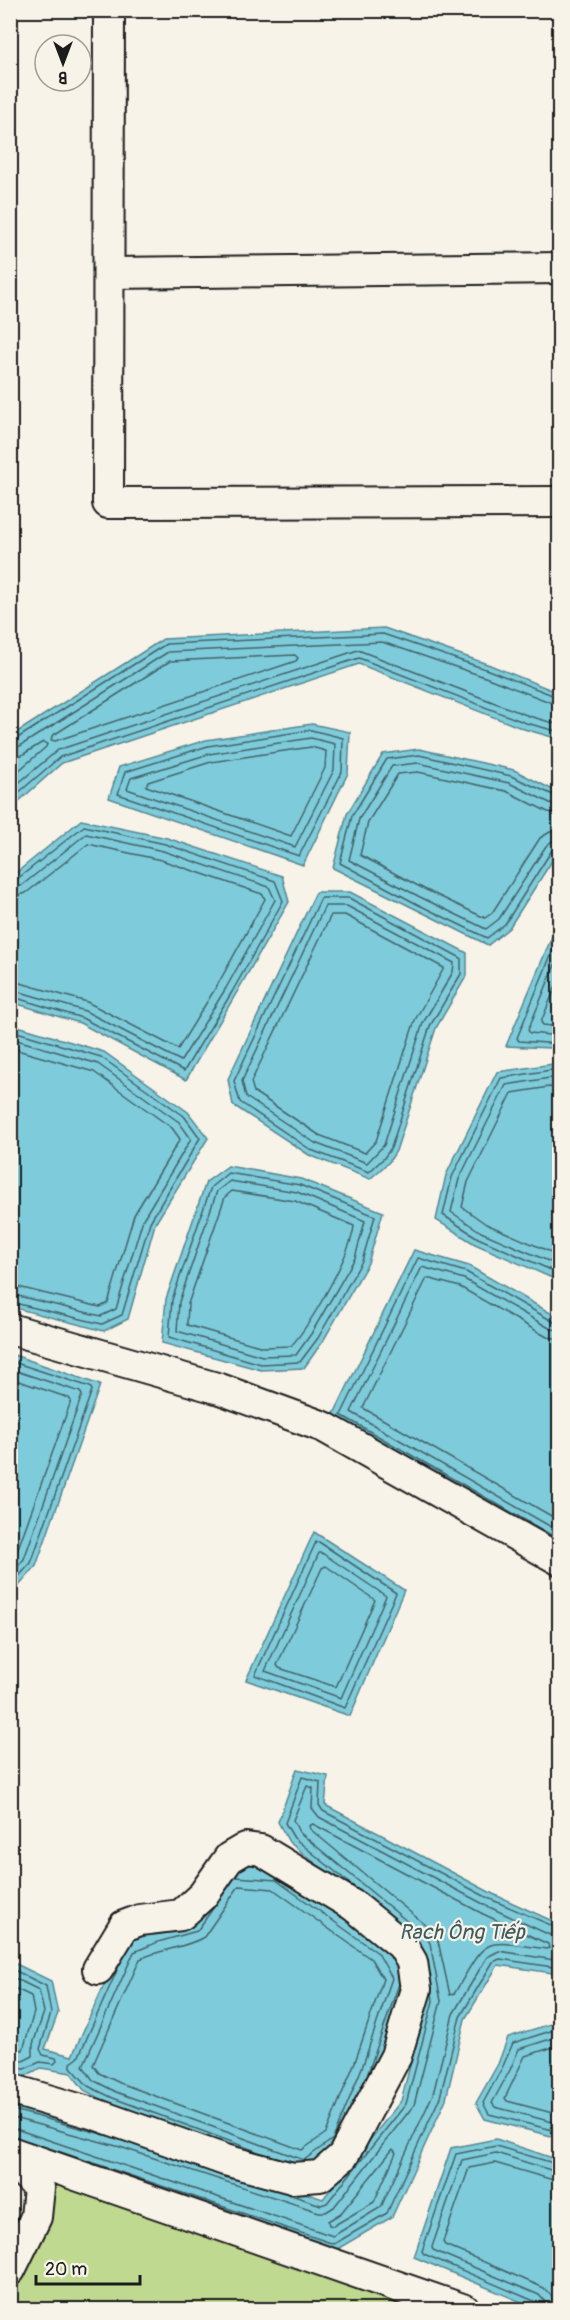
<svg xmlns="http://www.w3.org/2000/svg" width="570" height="2320" viewBox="0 0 570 2320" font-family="Pangolin,sans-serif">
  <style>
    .green { fill: #bfd990; stroke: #6e7a56; stroke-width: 1.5 }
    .water { fill: #7eccdb; stroke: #57868f; stroke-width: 1.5 }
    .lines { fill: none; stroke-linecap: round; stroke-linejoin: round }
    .shore { stroke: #436268; stroke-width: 1.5 }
    .minor-casing { stroke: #1c1c1c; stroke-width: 34 }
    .minor { stroke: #f7f3e8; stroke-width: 30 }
    .labels { text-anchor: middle; stroke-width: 4.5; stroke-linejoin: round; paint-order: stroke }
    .water-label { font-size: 21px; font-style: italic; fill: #3e5a5f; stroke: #f7f3e8 }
  </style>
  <rect width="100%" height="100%" fill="#f7f3e8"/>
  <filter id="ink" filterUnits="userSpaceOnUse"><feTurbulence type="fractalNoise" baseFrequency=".0167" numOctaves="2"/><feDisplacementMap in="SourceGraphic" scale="12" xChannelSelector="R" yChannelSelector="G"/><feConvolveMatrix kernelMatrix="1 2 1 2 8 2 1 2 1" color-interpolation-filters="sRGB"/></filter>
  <g filter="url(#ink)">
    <polygon class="green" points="44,2177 427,2309 11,2310 10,2298 48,2219"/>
    <g class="water">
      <polygon points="384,628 490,665 559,693 559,739 524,729 359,664 62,763 11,808 11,736 163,639"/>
      <polygon points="312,724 350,732 348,773 303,865 109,798 119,767 206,740"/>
      <polygon points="419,749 514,770 559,793 559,850 509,928 488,945 333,868 347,814 383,754"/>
      <polygon points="81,820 167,838 282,876 289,902 186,1080 80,1023 11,1002 11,877"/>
      <polygon points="316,892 350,892 467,953 467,975 436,1028 396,1151 389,1162 370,1179 309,1155 233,1105 228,1079"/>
      <polygon points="559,920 559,1050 551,1048 506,1046"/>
      <polygon points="11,1024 104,1052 188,1112 208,1138 155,1224 128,1319 104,1331 11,1307"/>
      <polygon points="553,1064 560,1067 559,1281 475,1244 436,1220 446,1175 497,1072"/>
      <polygon points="228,1166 301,1179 383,1212 368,1263 323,1341 304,1368 261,1370 162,1343 166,1299 206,1182"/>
      <polygon points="414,1250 469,1266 559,1318 559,1547 332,1418"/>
      <polygon points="11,1354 100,1385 36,1566 11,1595"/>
      <polygon points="314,1532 404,1590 350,1716 246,1680"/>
      <polygon points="297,1769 328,1776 325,1805 493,1894 559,1924 559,1974 498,1965 465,2019 446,2099 392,2217 334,2251 11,2140 11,2103 124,2134 323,2199 401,2101 427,1999 417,1946 289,1842 278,1822"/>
      <polygon points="227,1862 280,1867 388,1944 408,1977 376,2070 344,2148 305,2176 111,2104 84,2090 71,2073 41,2068 25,2076 11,2072 10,1961 51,1981 58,2013 45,2049 72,2056 124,1941"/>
      <polygon points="557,2022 560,2023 559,2138 485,2119 476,2103 498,2064 508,2037"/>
      <polygon points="496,2139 559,2160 560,2302 556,2309 538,2309 414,2257 451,2148"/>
    </g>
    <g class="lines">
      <g class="shore">
        <polygon points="295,655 298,658 296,661 55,741 51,740 52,736 170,661"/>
        <polygon points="311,730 343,738 342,772 299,856 118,794 125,772 208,746"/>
        <polygon points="311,738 335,744 334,770 295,847 127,789 131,778 209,754"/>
        <polyline points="10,740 16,739 166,644 383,634 488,670 560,698"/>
        <polygon points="311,747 326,751 325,768 291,836 146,786 148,782 211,762"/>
        <polyline points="10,748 20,746 168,652 382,642 485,677 560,706"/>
        <polyline points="10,757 22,755 43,742 47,744 46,747 10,778"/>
        <polyline points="10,790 58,750 358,650 529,716 560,725"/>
        <polyline points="560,798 511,776 419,755 387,759 352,816 340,863 417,904 487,938 505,924 552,850 560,847"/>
        <polyline points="10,800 60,757 359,658 526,723 560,732"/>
        <polyline points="560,805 552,804 509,783 418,763 392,766 359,819 349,860 420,897 486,929 499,919 546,846 552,841 560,840"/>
        <polyline points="560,814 548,812 506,791 418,772 398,774 368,822 360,855 424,889 485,918 492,913 540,838 550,832 560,831"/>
        <polyline points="10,882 16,880 84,826 165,844 275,881 283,901 232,992 184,1071 82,1018 10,996"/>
        <polyline points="10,889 21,886 86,834 163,851 269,887 275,900 226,988 181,1061 85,1011 10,989"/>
        <polyline points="10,898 26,893 88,844 161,860 262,894 265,899 218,984 178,1049 87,1002 10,980"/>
        <polygon points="321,898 349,898 461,958 461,974 430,1026 391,1148 384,1158 369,1172 311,1150 240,1102 234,1081"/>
        <polygon points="325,906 347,906 454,963 453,972 423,1023 384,1145 367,1163 315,1143 246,1097 242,1081"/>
        <polygon points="331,915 345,915 444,968 415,1020 376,1141 365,1153 319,1135 254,1092 251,1082"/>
        <polyline points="560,933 517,1038 519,1041 560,1044"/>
        <polyline points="560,953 528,1030 530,1033 560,1036"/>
        <polyline points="560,976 541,1022 543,1025 560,1027"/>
        <polyline points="10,1030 101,1057 184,1116 200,1138 150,1222 122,1315 102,1324 10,1302"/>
        <polyline points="10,1038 98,1064 179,1122 191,1139 143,1219 116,1309 101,1316 10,1294"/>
        <polyline points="10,1048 94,1072 172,1128 180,1139 134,1215 108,1303 100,1307 10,1285"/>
        <polyline points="560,1072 551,1070 501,1078 452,1177 443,1215 478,1238 560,1274"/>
        <polyline points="560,1080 550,1078 506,1085 459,1179 451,1212 481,1232 560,1266"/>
        <polyline points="560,1089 549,1087 512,1093 468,1182 462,1207 486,1224 560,1256"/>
        <polygon points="228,1173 300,1185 375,1216 362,1261 318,1338 300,1362 261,1364 169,1337 172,1300 211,1187"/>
        <polygon points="230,1181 297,1192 365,1221 355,1258 311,1334 296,1355 262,1356 177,1331 179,1302 217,1191"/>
        <path d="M232,1191L295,1201L354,1226C351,1254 311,1324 291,1346L263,1347L187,1325L188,1304L225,1197Z"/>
        <polyline points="560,1323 554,1322 466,1272 418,1258 341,1415 560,1540"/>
        <polyline points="560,1330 551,1329 464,1279 422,1267 351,1412 560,1532"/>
        <polyline points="560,1339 547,1337 460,1287 427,1278 363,1408 560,1521"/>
        <polyline points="10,1361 90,1387 92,1390 31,1563 10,1586"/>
        <polyline points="10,1369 80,1392 82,1395 24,1559 10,1575"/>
        <polyline points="10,1378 69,1398 71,1401 16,1554 10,1561"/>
        <polygon points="316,1542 319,1542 396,1593 345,1708 255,1675"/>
        <polygon points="319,1553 322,1553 386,1596 341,1698 265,1671"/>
        <polygon points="326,1566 375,1600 336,1687 279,1668 277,1665 322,1568"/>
        <path d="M313,1824L483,1914L548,1944L549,1948L546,1949C479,1939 488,1937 454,1994L450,1995L438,1941L434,1932L310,1829L309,1826Z"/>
        <path d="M239,1886L273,1889L371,1959L383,1979L355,2062L326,2133L302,2150L120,2083L99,2073L93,2065L140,1959C160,1949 186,1948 204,1937Z"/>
        <polyline points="353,1886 294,1838 285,1823 302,1777 320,1782 319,1805 323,1811 490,1899 560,1929"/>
        <polyline points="214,1907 197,1931 158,1942 134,1952 83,2066 93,2080 116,2092 304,2160 333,2139 363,2065 392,1978 378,1953 276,1880 236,1877"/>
        <polyline points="10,1968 46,1986 51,2013 40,2049 43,2055 56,2058 57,2061 54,2064 40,2062 24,2069 10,2066"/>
        <polyline points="118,1968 78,2058 71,2063 71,2067 88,2086 113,2098 256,2151"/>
        <polyline points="10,1976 39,1990 44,2012 33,2044 33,2056 23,2061 10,2059"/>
        <polyline points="10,1986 31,1996 34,2012 23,2050 10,2050"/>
        <polyline points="560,2028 513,2043 503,2066 483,2103 489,2114 560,2132"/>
        <polyline points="560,2036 519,2049 510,2070 492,2103 495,2107 560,2124"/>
        <polyline points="560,2045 525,2056 505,2098 507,2101 560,2115"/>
        <polyline points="368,2073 399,1984"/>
        <polyline points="10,2109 109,2136"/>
        <polyline points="10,2117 120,2147 319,2212 326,2212 334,2207 414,2105 441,2001 430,1943 426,1937 299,1832 293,1820 307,1786 313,1788 312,1808 319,1817 487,1906 552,1936 560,1937"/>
        <polyline points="10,2127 333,2236 381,2207 433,2094 453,2014 487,1957 499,1951 560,1961"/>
        <polyline points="10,2135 334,2244 387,2213 440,2097 460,2017 493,1962 500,1959 560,1968"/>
        <polygon points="393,2149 396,2153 374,2202 333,2226 329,2225 328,2221 341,2213"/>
        <polyline points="288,2194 321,2205 327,2203 406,2104 433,2001 432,1992"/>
        <polyline points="538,2310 534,2301 424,2254 422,2251 456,2154 496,2146 560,2165"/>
        <polyline points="546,2310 545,2302 539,2295 433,2250 432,2247 462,2160 496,2153 560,2173"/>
        <polyline points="555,2310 553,2298 544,2288 445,2245 443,2242 469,2168 495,2163 560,2182"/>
      </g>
      <defs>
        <g id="minor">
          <polyline points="109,10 108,503 560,502"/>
          <polyline points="109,273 560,268"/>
          <polyline points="10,1329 220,1389 324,1427 560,1560"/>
          <polyline points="10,2089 95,2114 225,2160 292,2178 320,2176 343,2156 396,2056 416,1989 412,1962 402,1945 354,1906 261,1850 246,1848 229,1858 203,1895 181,1915 140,1920 124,1926 98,1969"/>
          <polyline points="10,2152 465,2310"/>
          <polyline points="10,2158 39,2188 36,2217 10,2270"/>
        </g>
      </defs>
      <use href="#minor" class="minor-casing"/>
      <use href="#minor" class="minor"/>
    </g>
  </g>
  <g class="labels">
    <g class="water-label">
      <text x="462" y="1939">Rạch Ông Tiếp</text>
    </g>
  </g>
  <rect width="570" height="2320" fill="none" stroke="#f7f3e8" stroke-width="36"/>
  <rect x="18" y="18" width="534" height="2284" fill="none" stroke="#1c1c1c" stroke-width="2" filter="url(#ink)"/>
  <g transform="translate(63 63) rotate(180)"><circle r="28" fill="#f7f3e8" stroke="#9f9d96" stroke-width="1.5"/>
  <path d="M0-4.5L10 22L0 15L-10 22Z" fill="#1c1c1c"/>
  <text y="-9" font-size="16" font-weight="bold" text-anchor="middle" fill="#1c1c1c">B</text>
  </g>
  <path d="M36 2275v9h104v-9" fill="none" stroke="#1c1c1c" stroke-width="3"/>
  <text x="45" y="2275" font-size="18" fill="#1c1c1c" stroke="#f7f3e8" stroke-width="4.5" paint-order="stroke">20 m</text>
</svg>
